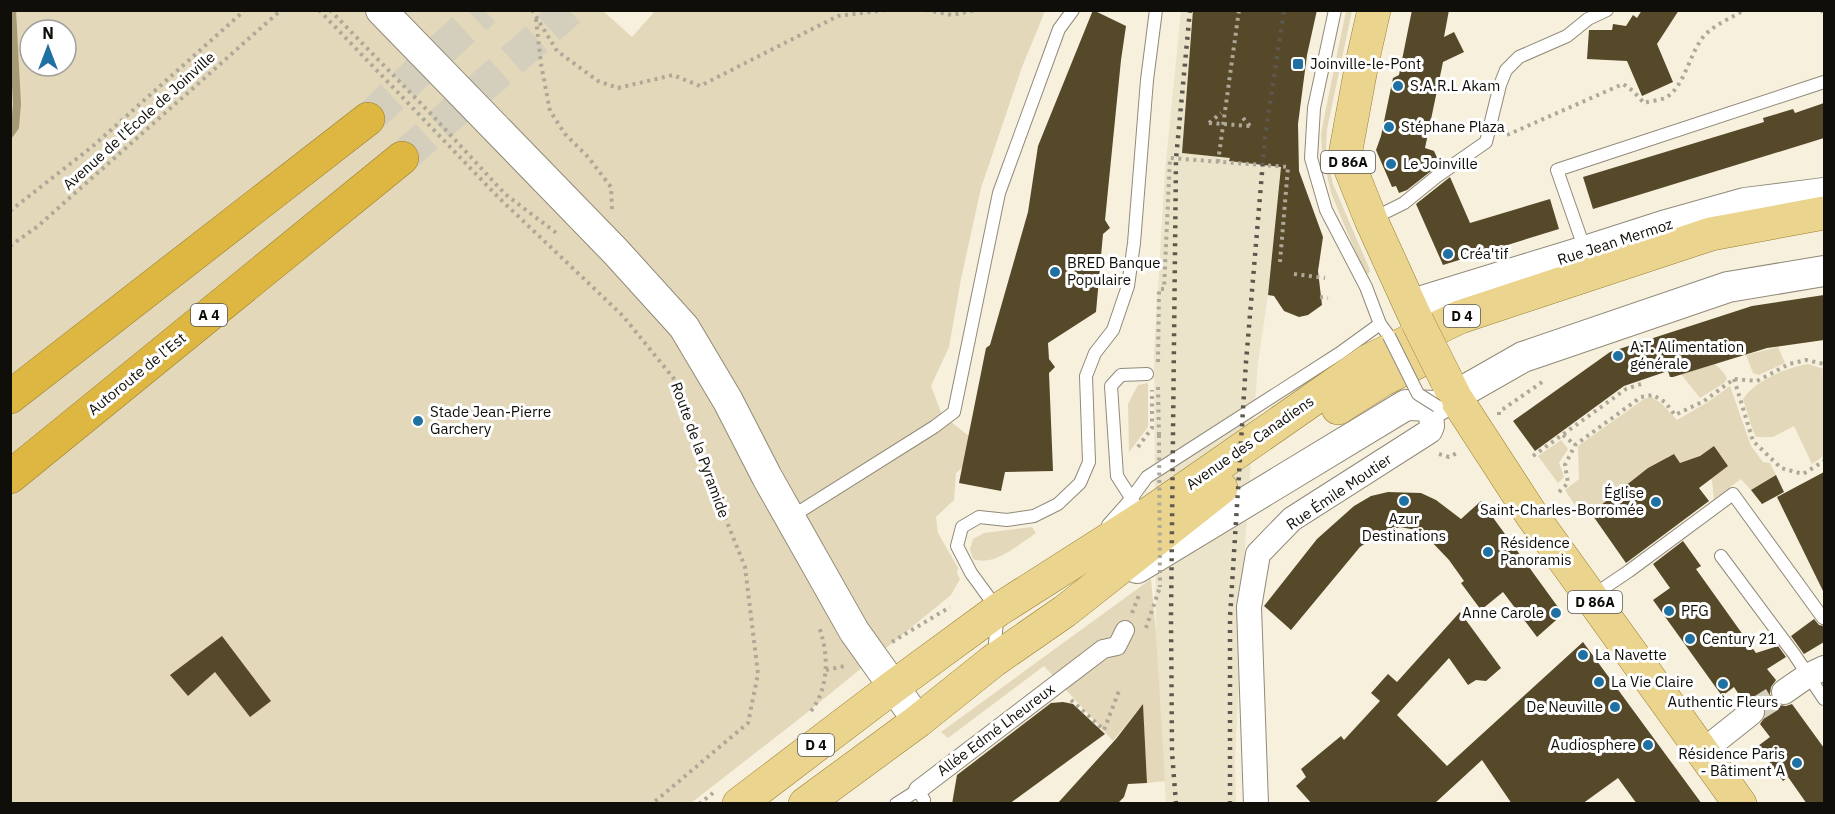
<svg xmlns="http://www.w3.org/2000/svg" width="1835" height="814" viewBox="0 0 1835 814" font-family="'IBM Plex Sans',sans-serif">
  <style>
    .built { fill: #ece4ca }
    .green { fill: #e3d8b9; fill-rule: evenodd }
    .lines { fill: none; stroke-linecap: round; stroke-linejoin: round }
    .stream { stroke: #a69976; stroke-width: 8 }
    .building { fill: #554929 }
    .minor-tunnel { stroke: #d4cebd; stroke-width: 24; stroke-dasharray: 24 12; stroke-linecap: butt }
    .motorway-tunnel { stroke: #d4cebd; stroke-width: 33; stroke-dasharray: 33 16; stroke-linecap: butt }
    .service-casing { stroke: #918a79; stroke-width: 14 }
    .pedestrian-casing { stroke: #918a79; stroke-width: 20 }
    .minor-casing { stroke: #918a79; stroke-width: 26 }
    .tertiary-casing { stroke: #918a79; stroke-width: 32 }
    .primary-casing { stroke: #967c2e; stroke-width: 34 }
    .motorway-casing { stroke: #967c2e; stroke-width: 34 }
    .path { stroke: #aea899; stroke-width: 4; stroke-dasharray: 3 4.5; stroke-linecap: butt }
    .service { stroke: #fff; stroke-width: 12 }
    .pedestrian { stroke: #fff; stroke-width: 18 }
    .minor { stroke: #fff; stroke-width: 24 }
    .tertiary { stroke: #fff; stroke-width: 30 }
    .primary { stroke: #ebd48e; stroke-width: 33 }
    .motorway { stroke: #deb742; stroke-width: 33 }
    .rail { stroke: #5c584e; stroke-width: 4.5; stroke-dasharray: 3 6; stroke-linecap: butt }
    .service-bridge-casing { stroke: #918a79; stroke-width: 14; stroke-linecap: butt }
    .primary-bridge-casing { stroke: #967c2e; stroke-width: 34; stroke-linecap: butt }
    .path-bridge { stroke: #aea899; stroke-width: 4; stroke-dasharray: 3 4.5; stroke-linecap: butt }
    .service-bridge { stroke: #fff; stroke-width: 12 }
    .primary-bridge { stroke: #ebd48e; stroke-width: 33 }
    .poi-dot { fill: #1e71a2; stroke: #fff; stroke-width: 2 }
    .labels { text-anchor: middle; stroke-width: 6; stroke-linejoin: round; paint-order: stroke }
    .shield { fill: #fff; stroke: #585652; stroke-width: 1.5 }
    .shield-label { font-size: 14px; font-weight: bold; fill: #100e08 }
    .poi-label { font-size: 15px; fill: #100e08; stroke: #fff; text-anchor: start }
    .street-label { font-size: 15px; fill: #100e08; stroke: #fff }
  </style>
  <rect width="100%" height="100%" fill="#f7f0dd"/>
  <polygon class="built" points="1181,11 1297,11 1268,295 1258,363 1246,530 1235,761 1236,803 1166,803 1156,648 1154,352 1165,171"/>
  <g class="green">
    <path d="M602,10L632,37L655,11H1045L1022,67L981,188L961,279L949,347L931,386L942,415L969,436L983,450L956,473L954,500L936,517L938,533L958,568L957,573L960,579L951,595L804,715L691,803H11L10,11ZM30,30H66V66H30Z"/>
    <polygon points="1346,11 1352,11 1327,129 1326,151 1333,184 1370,270 1370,272 1365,275 1331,193 1322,153 1321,134 1325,113"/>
    <polygon points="1778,347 1785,363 1759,375 1753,373 1746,355"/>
    <polygon points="1715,364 1724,373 1727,379 1724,383 1700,398 1681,374"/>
    <path d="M1808,364L1824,369V456L1812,464L1794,426L1773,437H1756L1753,431L1743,399C1756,380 1785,368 1808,364Z"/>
    <polygon points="1148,383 1148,427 1129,452 1128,404 1138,385"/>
    <polygon points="1730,386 1751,446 1763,462 1770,463 1776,475 1751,490 1741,479 1714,499 1712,480 1706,476 1712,477 1728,466 1714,446 1699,456 1697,463 1689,460 1681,464 1676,457 1669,456 1600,506 1591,513 1591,514 1580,513 1565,490 1579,479 1578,446 1644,399 1651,397 1661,403 1677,420 1708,402"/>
    <polygon points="1561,440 1568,449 1559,463 1564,477 1558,483 1538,456"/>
    <path d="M1032,527L1036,533C1019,544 995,567 973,559L970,549L973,539L984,533Z"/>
    <polygon points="1151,579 1156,634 1165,781 1147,783 1143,710 1139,709 1113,741 1044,666 948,738 941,732"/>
  </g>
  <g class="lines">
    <polyline class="stream" points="10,134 15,127 17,104 12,10"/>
  </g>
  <g class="building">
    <polygon points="1093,10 1126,26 1121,60 1105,220 1110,228 1103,234 1096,312 1048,343 1049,359 1055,367 1049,373 1053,471 1005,472 1001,491 959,483 986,348 990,345 1028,212 1038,146"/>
    <polygon points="1193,10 1317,10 1307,55 1298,124 1299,171 1323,237 1318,271 1322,305 1308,315 1299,317 1284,311 1274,296 1268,295 1281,167 1229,161 1230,158 1182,153"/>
    <polygon points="1412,10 1449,10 1444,37 1454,32 1464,52 1443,62 1425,148 1434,151 1440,164 1407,190 1399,193 1396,186 1392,187 1376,150 1381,136 1393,78 1399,75"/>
    <polygon points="1642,10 1679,10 1657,44 1673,82 1642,96 1627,61 1587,59 1589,30 1612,30 1613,24 1626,26 1633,15 1637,18"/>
    <polygon points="1824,103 1824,138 1593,209 1583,177 1764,122 1763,118 1793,109 1795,113"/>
    <polygon points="1450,177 1470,223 1550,199 1559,229 1443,265 1416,204"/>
    <polygon points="1824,295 1824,340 1767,348 1673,377 1670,377 1668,371 1624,386 1535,451 1513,421 1610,352 1752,306"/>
    <polygon points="1714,446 1728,466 1699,488 1709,501 1626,563 1591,513 1648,468 1674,454 1680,463 1700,456"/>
    <polygon points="1824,472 1824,593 1777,497"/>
    <polygon points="1776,475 1784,492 1762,504 1751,490"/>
    <polygon points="1388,492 1421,493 1436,500 1461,519 1481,501 1563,614 1537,637 1503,592 1481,610 1461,583 1464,581 1449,560 1429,539 1416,530 1400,527 1377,535 1360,547 1291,630 1264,606 1317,539 1354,506 1371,496"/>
    <polygon points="1683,541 1701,566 1696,569 1756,653 1778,646 1786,657 1767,669 1776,680 1771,687 1770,694 1773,701 1779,705 1786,706 1792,704 1824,748 1824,804 1807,804 1788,777 1783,781 1758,746 1770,737 1760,724 1765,717 1766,709 1763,703 1757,699 1750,698 1743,701 1734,687 1722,696 1653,600 1670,588 1653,564"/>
    <polygon points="1460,612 1501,668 1486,681 1476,680 1468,685 1449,658 1397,715 1447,766 1583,642 1702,804 1637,804 1618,778 1582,804 1512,804 1482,760 1434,804 1312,804 1296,786 1306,777 1301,769 1341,736 1344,740 1380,701 1371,693 1388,674 1397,682"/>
    <polygon points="1814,619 1819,625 1824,626 1824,642 1804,654 1791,636"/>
    <polygon points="222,636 271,701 250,717 215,672 188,696 170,675"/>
    <polygon points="1063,702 1073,704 1105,734 1009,804 952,804 957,775 1051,703"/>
    <polygon points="1143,704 1147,783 1128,784 1124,797 1117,804 1057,804 1116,739"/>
  </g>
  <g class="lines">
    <polyline class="minor-tunnel" points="1752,712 1784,692"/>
    <g class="motorway-tunnel">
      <polyline points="368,119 484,10"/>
      <polyline points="402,158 569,10"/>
    </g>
    <defs>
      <g id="service">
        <polyline points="1335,10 1314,108 1311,158 1326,210 1366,287 1380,324 1389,336"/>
        <polyline points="1372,219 1404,203 1436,177 1486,142 1500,85 1506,70 1519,57 1567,36 1588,19 1607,10"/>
        <polyline points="1585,250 1557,170 1824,82"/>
        <polyline points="1135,504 1117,476 1111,386 1121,375 1147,374"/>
        <polyline points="791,517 934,427 954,412 999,193 1059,29 1073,10"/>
        <polyline points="1108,525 1131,499 1147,477 1340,353 1380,324"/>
        <polyline points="1721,556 1794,654 1824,699"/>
        <polyline points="1592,596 1629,571 1733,494 1823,618 1824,617"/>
        <polyline points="994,654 998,610 971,573 957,546 962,527 979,517 1007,520 1034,516 1058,504 1080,483 1089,462 1086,376 1095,353 1113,330 1128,286 1134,243 1147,80 1156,10"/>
        <polyline points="896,804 918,790 924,800 924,804"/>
      </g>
      <polyline id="pedestrian" points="918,790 1103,649 1117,646 1125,630"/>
      <g id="minor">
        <polyline points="1784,692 1807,676 1824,668"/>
        <polyline points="1703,751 1752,712"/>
        <polyline points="1256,804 1249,607 1258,554 1292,519 1430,431 1432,426 1431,413 1437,406"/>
      </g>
      <g id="tertiary">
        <polyline points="381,10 616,252 684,327 728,401 767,477 854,631 918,721"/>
        <polyline points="1409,305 1585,251 1663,226 1745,203 1824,193"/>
        <polyline points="1137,568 1406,405 1437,406 1523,357 1728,287 1824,271"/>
      </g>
      <g id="primary">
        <polyline points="1374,10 1362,63 1345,155 1371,220 1417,321"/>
        <polyline points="1446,379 1455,397 1531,514 1740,804"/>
        <polyline points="1338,408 1382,380 1423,359"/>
        <polyline points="739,804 893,687 998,610 1144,517 1368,361 1460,317 1711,234 1824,213"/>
        <polyline points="805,804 918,721 993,661 1065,611 1221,488"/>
      </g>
      <g id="motorway">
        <polyline points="10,397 368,119"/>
        <polyline points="10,477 402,158"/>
      </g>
    </defs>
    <use href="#service" class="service-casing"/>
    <use href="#pedestrian" class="pedestrian-casing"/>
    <use href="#minor" class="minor-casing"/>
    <use href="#tertiary" class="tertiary-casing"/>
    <use href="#primary" class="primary-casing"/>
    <use href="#motorway" class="motorway-casing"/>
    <g class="path">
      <polyline points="319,10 498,197 623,316 675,380 684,415 745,567 758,674 748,723 652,804"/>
      <polyline points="330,10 431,114 505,194 559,235"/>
      <polyline points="532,10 557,51 598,81 618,88 673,75 700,86 838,16 886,10"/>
      <polyline points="926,10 952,15 976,10"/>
      <polyline points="1821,10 1824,14"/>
      <polyline points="536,19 541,64 550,111 565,134 588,157 611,187 612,210"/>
      <polyline points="1243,118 1250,126"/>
      <polyline points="1209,123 1250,126"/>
      <polyline points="1209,123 1221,113"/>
      <path d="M1507,135L1623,84L1633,91L1644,103C1651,101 1661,100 1667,97C1685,85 1690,52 1704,36C1715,24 1730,19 1744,10"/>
      <polyline points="1218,162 1239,10"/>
      <polyline points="10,211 93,146 245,10"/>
      <polyline points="10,246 38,226 281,10"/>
      <polyline points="1294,274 1325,278"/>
      <polyline points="1320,297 1328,298"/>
      <polyline points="1158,362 1159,289 1164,289 1170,158 1288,167 1280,262"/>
      <polyline points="1734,379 1753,441 1781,468 1803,474 1824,461"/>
      <polyline points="1158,387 1159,435"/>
      <polyline points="1499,415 1499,412 1545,380"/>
      <polyline points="1563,435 1575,445"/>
      <polyline points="1138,447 1152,428 1152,390"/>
      <polyline points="1439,454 1449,457 1457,453"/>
      <polyline points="1533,456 1626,389 1641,384"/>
      <polyline points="1559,492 1568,483 1565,465 1575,445 1641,397 1653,395 1665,402 1675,415 1704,401 1734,379 1757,381 1789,364 1806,360 1824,364"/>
      <polyline points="1132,613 1139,595"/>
      <polyline points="1146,628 1160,587"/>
      <polyline points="892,642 950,607"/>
      <polyline points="826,670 845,666"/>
      <polyline points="1071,700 1104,730 1119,691"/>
      <path d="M811,711C829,688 829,654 819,627"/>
      <polyline points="699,804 713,793"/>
    </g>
    <use href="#service" class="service"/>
    <use href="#pedestrian" class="pedestrian"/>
    <use href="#minor" class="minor"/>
    <use href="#tertiary" class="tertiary"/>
    <use href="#primary" class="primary"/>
    <use href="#motorway" class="motorway"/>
    <g class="rail">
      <polyline points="1176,804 1172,752 1171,616 1176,159 1190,10"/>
      <polyline points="1230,804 1230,617 1246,362 1265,137 1284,10"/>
    </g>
    <defs>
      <polyline id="service-bridge" points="1389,336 1418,394 1437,406"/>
      <polyline id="primary-bridge" points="1417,321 1446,379"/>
    </defs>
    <use href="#service-bridge" class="service-bridge-casing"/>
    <use href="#primary-bridge" class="primary-bridge-casing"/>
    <polyline class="path-bridge" points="1159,435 1160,587"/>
    <use href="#service-bridge" class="service-bridge"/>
    <use href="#primary-bridge" class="primary-bridge"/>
  </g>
  <g class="poi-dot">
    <rect x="1292" y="58" width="12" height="12" rx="3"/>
    <circle cx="1398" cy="86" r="6"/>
    <circle cx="1389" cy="127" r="6"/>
    <circle cx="1391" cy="164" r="6"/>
    <circle cx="1448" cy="254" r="6"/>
    <circle cx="1055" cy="272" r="6"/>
    <circle cx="1618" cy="356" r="6"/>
    <circle cx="418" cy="421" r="6"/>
    <circle cx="1404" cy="501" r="6"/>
    <circle cx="1656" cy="502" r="6"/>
    <circle cx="1488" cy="552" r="6"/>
    <circle cx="1669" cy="611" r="6"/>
    <circle cx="1556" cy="613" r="6"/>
    <circle cx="1690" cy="639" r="6"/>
    <circle cx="1583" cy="655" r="6"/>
    <circle cx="1599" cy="682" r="6"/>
    <circle cx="1723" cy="684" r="6"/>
    <circle cx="1615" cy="707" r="6"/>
    <circle cx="1648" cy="745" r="6"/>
    <circle cx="1797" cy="763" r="6"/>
  </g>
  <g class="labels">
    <g class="shield">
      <rect x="1321" y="151" width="54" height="22" rx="4.5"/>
      <rect x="191" y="304" width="36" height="22" rx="4.5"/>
      <rect x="1444" y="305" width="36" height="22" rx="4.5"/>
      <rect x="1568" y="591" width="54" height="22" rx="4.5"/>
      <rect x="798" y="734" width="36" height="22" rx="4.5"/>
    </g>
    <g class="shield-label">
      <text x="1348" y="167">D 86A</text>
      <text x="209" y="320">A 4</text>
      <text x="1462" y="321">D 4</text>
      <text x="1595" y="607">D 86A</text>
      <text x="816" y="750">D 4</text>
    </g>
    <g class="poi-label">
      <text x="1310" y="69">Joinville-le-Pont</text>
      <text x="1410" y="91">S.A.R.L Akam</text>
      <text x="1401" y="132">Stéphane Plaza</text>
      <text x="1403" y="169">Le Joinville</text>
      <text x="1460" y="259">Créa'tif</text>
      <text x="1067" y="268">BRED Banque<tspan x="1067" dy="17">Populaire</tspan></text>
      <text x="1630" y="352">A.T. Alimentation<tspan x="1630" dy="17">générale</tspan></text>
      <text x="430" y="417">Stade Jean-Pierre<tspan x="430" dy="17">Garchery</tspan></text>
      <text x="1644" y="498" text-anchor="end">Église<tspan x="1644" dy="17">Saint-Charles-Borromée</tspan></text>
      <text x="1404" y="524" text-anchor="middle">Azur<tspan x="1404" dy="17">Destinations</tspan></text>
      <text x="1500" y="548">Résidence<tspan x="1500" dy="17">Panoramis</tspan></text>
      <text x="1681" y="616">PFG</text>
      <text x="1544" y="618" text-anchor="end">Anne Carole</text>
      <text x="1702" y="644">Century 21</text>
      <text x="1595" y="660">La Navette</text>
      <text x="1611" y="687">La Vie Claire</text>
      <text x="1723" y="707" text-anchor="middle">Authentic Fleurs</text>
      <text x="1603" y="712" text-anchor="end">De Neuville</text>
      <text x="1636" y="750" text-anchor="end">Audiosphere</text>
      <text x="1785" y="759" text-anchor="end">Résidence Paris<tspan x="1785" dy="17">- Bâtiment A</tspan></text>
    </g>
    <g class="street-label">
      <text transform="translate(139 121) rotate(-42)" y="5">Avenue de l'École de Joinville</text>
      <text transform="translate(1615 242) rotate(-18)" y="5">Rue Jean Mermoz</text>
      <text transform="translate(137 374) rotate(-39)" y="5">Autoroute de l’Est</text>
      <text transform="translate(1250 443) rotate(-35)" y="5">Avenue des Canadiens</text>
      <text transform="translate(700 450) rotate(70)" y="5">Route de la Pyramide</text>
      <text transform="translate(1339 492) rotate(-34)" y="5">Rue Émile Moutier</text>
      <text transform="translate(996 730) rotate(-37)" y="5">Allée Edmé Lheureux</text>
    </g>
  </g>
  <rect width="1835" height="814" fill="none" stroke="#100e08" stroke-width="24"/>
  <g transform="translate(48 48)"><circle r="28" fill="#ffffff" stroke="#9f9f9c" stroke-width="1.5"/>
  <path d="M0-4.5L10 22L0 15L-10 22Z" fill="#1e71a2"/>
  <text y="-9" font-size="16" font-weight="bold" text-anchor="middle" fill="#100e08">N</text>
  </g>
</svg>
